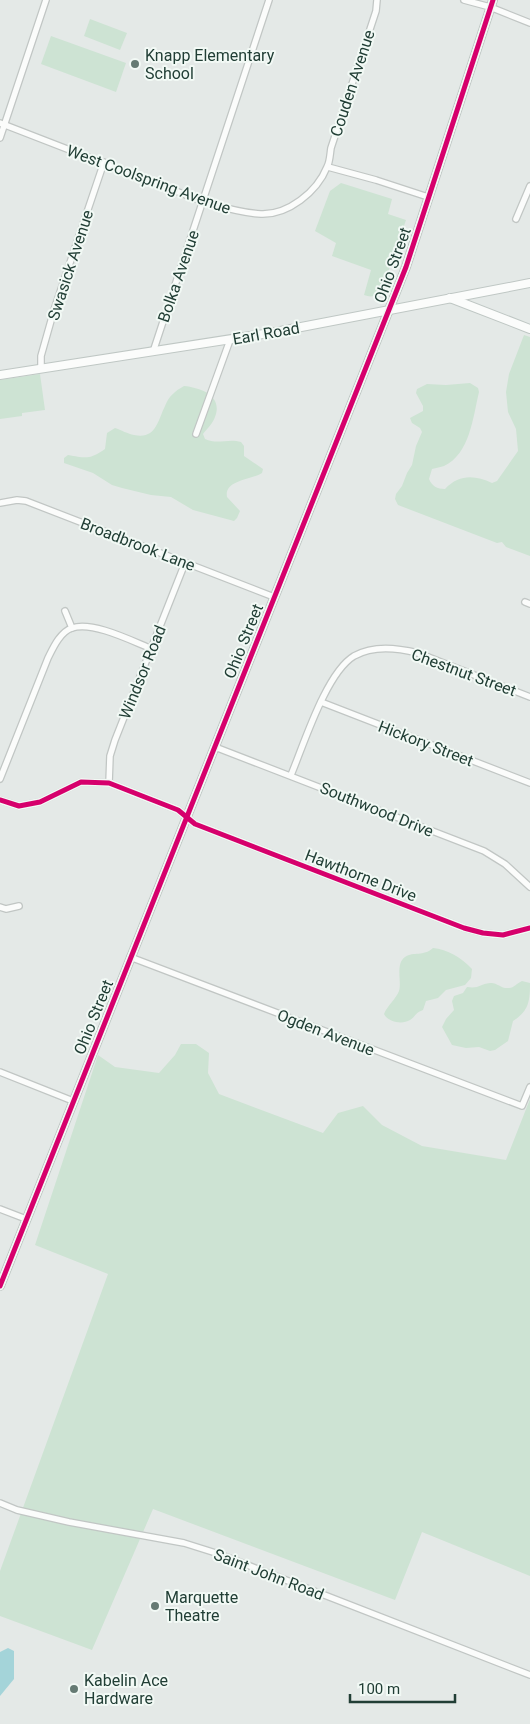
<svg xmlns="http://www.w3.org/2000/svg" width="530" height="1724" viewBox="0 0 530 1724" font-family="Roboto,sans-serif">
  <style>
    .green { fill: #cde3d3 }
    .water { fill: #a4d4d9 }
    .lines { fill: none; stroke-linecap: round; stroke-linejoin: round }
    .street-casing { stroke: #c1c6c4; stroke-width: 8 }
    .secondary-casing { stroke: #bfc7c4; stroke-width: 10 }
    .street { stroke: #fbfcfb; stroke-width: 5.5 }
    .secondary { stroke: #fbfcfb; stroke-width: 8 }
    .cycleway-casing { stroke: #f2f9f5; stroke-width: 8 }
    .cycleway { stroke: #d6006c; stroke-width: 5 }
    .poi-dot { fill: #657a73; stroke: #f2f9f5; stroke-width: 2 }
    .labels { text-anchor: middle; stroke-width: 4; stroke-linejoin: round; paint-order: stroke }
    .poi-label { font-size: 16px; fill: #213e35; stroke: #f2f9f5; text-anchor: start }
    .street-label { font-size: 16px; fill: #213e35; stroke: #f2f9f5 }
  </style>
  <rect width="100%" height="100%" fill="#e4e9e7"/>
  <g class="green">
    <polygon points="90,19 127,33 120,50 84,36"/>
    <polygon points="51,36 126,63 116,92 41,64"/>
    <path d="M341,183L392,199L388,214L406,220L382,290C376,296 372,298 364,295L371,270L332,256L336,243L315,231L330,191Z"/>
    <path d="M524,335L530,337V556L506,547L502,542L497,543L398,505L395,499L396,494L402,486L407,473L412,465L416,446L422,432L420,428L412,423L410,418L423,411V406L416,393L417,389L427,384L446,385L470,383L478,388L479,392C473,417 470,454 444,466C441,467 436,468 432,469L429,479C432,486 437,489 445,489C459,474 475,475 492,483L497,481L518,451L516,429L508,412L506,392L509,374Z"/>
    <polygon points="40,374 45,410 22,413 22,416 0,419 0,380"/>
    <path d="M184,386C202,388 223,396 215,417C213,423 207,429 203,434L205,439C218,445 228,438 241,442L244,446V456L263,469L262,473C251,480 224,480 227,497L240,511L237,518L234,521L193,510L171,497L151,495L122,488L112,485L93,473L64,463V458L68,455C86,458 89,460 105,449L107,433L115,428C121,430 128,434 134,435C156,440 158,420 165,406C169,396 175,391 184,386Z"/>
    <path d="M433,948C447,949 462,958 472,969L471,978L465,985L446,990L438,998L426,1001L423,1010C415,1013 416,1016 410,1020C402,1025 388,1022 384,1014C387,1006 396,999 399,991C402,982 395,964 405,957C414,951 423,957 433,948Z"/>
    <path d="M522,981L530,983C530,1001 529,1011 513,1021L508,1041L495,1050L490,1051L479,1047L466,1048L452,1045L442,1027L446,1019L454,1010L452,1001L454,996L463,993L467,987C479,989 480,984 490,983C497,982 501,989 509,988C514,988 517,983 522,981Z"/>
    <polygon points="181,1044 196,1044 209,1053 208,1073 219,1094 323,1133 338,1113 363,1106 382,1125 422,1146 506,1160 530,1099 530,1576 422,1532 395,1600 153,1509 92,1650 0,1616 0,1571 108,1274 35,1245 98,1055 115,1067 159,1073 175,1055"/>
  </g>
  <polygon class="water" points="8,1648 14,1651 14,1679 0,1696 0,1652"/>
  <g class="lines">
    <defs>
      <g id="street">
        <polyline points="464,0 490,7 530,23"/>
        <path d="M0,123L204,202C222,207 241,213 261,214C288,215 317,192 327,167C330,162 330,154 331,148L376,11L377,0"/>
        <polyline points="0,138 46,0"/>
        <polyline points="328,167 376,180 428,197"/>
        <polyline points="516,219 530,186"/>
        <polyline points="153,352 269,0"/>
        <polyline points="41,369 41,356 54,310 104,162"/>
        <polyline points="196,434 230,340"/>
        <polyline points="0,503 17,500 26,501 274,597"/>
        <polyline points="525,602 530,604"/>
        <polyline points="65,611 72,628"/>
        <polyline points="321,702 530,783"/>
        <polyline points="215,747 484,851 505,864 530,887"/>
        <path d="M291,775C304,744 326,673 354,656C374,645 397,648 418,653L530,697"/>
        <path d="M0,779L48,658C53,648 60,632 72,628C93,621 132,641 152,649"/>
        <polyline points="109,783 110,756 115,740 185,563"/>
        <polyline points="0,800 19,806 40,802 81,782 109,783 178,810 195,824 464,928 483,933 503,935 530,928"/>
        <polyline points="0,907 6,909 19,906"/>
        <polyline points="130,957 522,1106 530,1087"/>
        <polyline points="0,1072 73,1101"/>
        <polyline points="0,1209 26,1219"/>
        <polyline points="0,1503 17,1510 69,1522 184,1543 219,1554 530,1675"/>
      </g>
      <g id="secondary">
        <polyline points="450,298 530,329"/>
        <polyline points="0,375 270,333 530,283"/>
        <polyline points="0,1286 406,267 493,0"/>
      </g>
    </defs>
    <use href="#street" class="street-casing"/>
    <use href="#secondary" class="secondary-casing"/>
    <use href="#street" class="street"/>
    <use href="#secondary" class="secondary"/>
    <defs>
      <g id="cycleway">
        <polyline points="0,800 19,806 40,802 81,782 109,783 178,810 195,824 464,928 483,933 503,935 530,928"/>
        <polyline points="0,1286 406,267 493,0"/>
      </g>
    </defs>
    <use href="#cycleway" class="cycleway-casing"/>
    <use href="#cycleway" class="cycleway"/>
  </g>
  <g class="poi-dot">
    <circle cx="135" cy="64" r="5"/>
    <circle cx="155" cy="1606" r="5"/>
    <circle cx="74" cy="1689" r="5"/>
  </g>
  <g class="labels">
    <g class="poi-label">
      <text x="145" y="61">Knapp Elementary<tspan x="145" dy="18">School</tspan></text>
      <text x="165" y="1603">Marquette<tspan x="165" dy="18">Theatre</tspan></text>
      <text x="84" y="1686">Kabelin Ace<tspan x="84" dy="18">Hardware</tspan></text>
    </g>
    <g class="street-label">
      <text transform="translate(352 83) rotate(-72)" y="6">Couden Avenue</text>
      <text transform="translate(149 179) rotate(20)" y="6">West Coolspring Avenue</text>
      <text transform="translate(70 265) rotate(-72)" y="6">Swasick Avenue</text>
      <text transform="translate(392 265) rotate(-70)" y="6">Ohio Street</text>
      <text transform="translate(178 276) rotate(-71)" y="6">Bolka Avenue</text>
      <text transform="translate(266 333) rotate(-10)" y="6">Earl Road</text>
      <text transform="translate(138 544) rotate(21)" y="6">Broadbrook Lane</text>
      <text transform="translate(243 641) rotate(-68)" y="6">Ohio Street</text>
      <text transform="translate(142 672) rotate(-68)" y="6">Windsor Road</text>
      <text transform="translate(464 672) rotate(20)" y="6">Chestnut Street</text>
      <text transform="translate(426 743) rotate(21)" y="6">Hickory Street</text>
      <text transform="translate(377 809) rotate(22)" y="6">Southwood Drive</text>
      <text transform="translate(361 875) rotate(21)" y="6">Hawthorne Drive</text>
      <text transform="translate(93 1017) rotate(-68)" y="6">Ohio Street</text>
      <text transform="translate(326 1032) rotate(21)" y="6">Ogden Avenue</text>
      <text transform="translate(269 1574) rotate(21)" y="6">Saint John Road</text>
    </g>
  </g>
  <path d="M350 1694v8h105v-8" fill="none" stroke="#213e35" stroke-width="2.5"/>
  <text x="358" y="1694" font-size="15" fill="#213e35" stroke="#f2f9f5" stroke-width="4" paint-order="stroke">100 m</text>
</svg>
